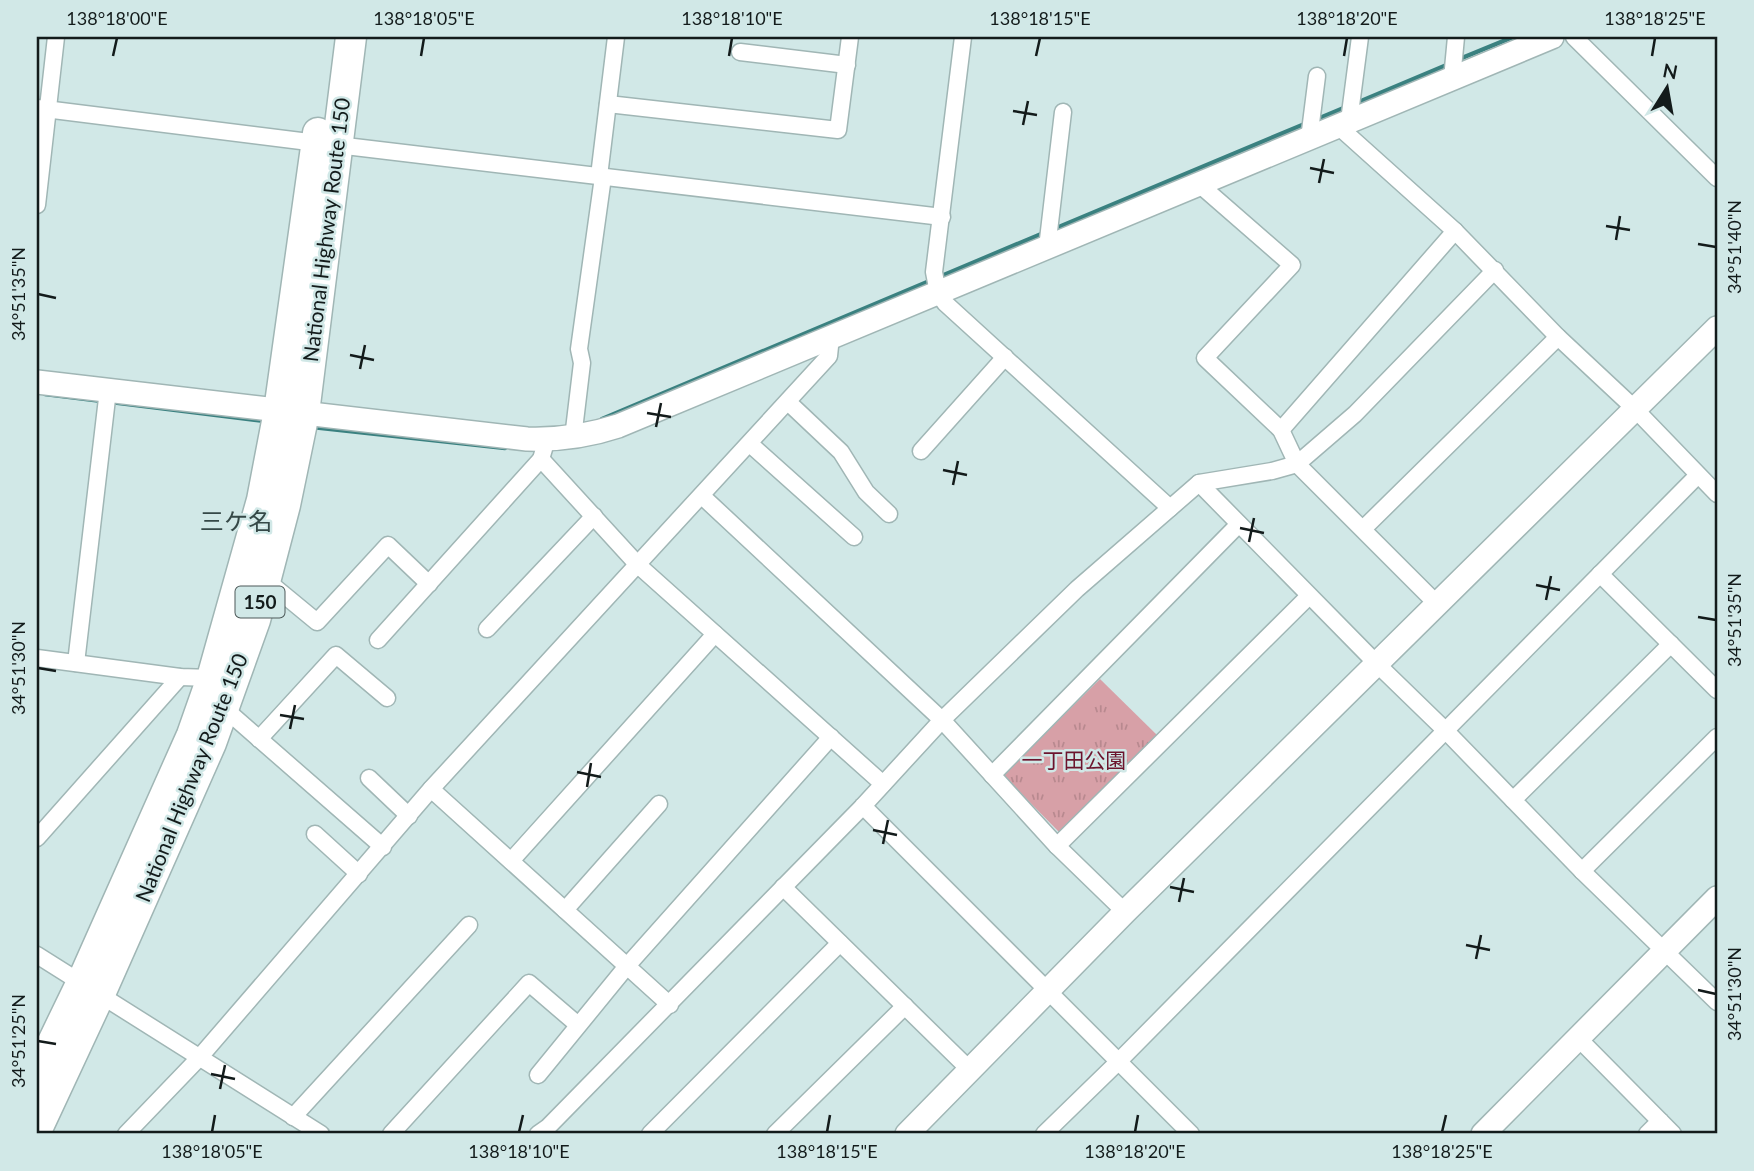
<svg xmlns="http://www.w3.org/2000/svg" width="1754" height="1171" viewBox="0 0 1754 1171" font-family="Lato,'Noto Sans JP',sans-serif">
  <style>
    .park { fill: url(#park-tufts) }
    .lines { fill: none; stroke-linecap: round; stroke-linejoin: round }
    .stream { stroke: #3a8180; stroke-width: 4.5 }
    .street-casing { stroke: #a0b6b5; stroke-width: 19 }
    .secondary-casing { stroke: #a0b6b5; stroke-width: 26 }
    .highway-casing { stroke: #a0b6b5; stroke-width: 33 }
    .street { stroke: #fff; stroke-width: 16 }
    .secondary { stroke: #fff; stroke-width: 23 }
    .highway { stroke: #fff; stroke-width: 30 }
    .ticks { fill: none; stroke: #131b1b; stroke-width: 2.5 }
    .labels { text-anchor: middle; stroke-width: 5; stroke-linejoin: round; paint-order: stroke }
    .shield { fill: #d1e8e7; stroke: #4c5858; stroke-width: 2 }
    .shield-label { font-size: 19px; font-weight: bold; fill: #131b1b }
    .street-label { font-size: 21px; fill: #131b1b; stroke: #d1e8e7 }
    .park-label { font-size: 21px; fill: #6c142d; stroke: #d1e8e7 }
    .quarter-label { font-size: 24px; fill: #354847; stroke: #d1e8e7 }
    .neatline { fill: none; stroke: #131b1b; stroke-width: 2.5 }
    .ticks-label { font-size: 18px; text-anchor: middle; fill: #131b1b }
  </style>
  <defs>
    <pattern id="park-tufts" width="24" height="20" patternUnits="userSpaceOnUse" patternTransform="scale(1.75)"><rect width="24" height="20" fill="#d7a0a7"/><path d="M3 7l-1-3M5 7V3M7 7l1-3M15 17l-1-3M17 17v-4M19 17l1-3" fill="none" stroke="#b8898f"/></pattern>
  </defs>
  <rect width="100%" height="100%" fill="#d1e8e7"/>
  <polygon class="park" points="1100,679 1157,735 1059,832 1003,775"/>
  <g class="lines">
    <g class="stream">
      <polyline points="1457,60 1513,37"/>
      <polyline points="1354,104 1449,64"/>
      <polyline points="1315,120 1346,107"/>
      <polyline points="1054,229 1307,123"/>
      <polyline points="45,394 102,401"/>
      <polyline points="111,402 265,421"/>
      <polyline points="602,419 1046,232"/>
      <polyline points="312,427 505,448"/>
    </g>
    <defs>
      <g id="street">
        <polyline points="963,37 934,272 938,293 945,303 1170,508"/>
        <polyline points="1574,37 1717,178"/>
        <polyline points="740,52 847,65"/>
        <polyline points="1452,79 1456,37"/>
        <polyline points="608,104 838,130 850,37"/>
        <polyline points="37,108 317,143"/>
        <polyline points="1349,121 1360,37"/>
        <polyline points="1338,126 1455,231 1558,337 1634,408 1717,494"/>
        <polyline points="1309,139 1317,76"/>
        <polyline points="337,145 942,217"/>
        <polyline points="599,176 616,37"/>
        <polyline points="1199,184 1292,265 1205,358 1281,430 1297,464 1437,604"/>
        <polyline points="37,205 56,37"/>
        <polyline points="1047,248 1063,112"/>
        <polyline points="788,402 841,452 866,492 889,514"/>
        <polyline points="1281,430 1455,231"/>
        <polyline points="573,438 582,363 579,349 603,177"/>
        <polyline points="750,444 854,537"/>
        <polyline points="921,451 1005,357"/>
        <polyline points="541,459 638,565 883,784"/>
        <polyline points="1199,483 1377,664 1445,730 1582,871 1717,1002"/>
        <polyline points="702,496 942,720 1057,846 1125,912"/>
        <polyline points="1363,529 1558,337"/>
        <polyline points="1600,574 1717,690"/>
        <polyline points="266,580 317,622 388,545 429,584"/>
        <polyline points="487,629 594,516"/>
        <polyline points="378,640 541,459 544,449"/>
        <polyline points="37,658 180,677 212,678"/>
        <polyline points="76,663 108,390"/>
        <polyline points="225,709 383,847"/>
        <polyline points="259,739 336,655 387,698"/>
        <polyline points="992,775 1239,524"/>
        <polyline points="369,778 409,816"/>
        <polyline points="431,789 670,1005"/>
        <polyline points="1513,800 1671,644"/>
        <polyline points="863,806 1191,1134"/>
        <polyline points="315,834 359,874"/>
        <polyline points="37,838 180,677"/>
        <polyline points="1057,846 1309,596"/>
        <polyline points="511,861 715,634"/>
        <polyline points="1582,871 1717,737"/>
        <polyline points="783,887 970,1070"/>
        <polyline points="565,910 659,804"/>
        <polyline points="37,955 321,1134"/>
        <polyline points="1578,1038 1673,1134"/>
        <polyline points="538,1075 627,966 831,737"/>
        <polyline points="293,1117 469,925"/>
        <polyline points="126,1134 199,1058 431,789 829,356 831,337"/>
        <polyline points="391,1134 529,983 578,1025"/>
        <polyline points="538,1134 548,1127 863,806 942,720 1077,589 1199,483 1272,471 1297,464 1355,414 1495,270"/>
        <polyline points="650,1134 840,943"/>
        <polyline points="775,1134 905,1006"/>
        <polyline points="1044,1134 1117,1063 1698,475"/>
        <polyline points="1647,1134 1660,1121"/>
      </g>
      <g id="secondary">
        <path d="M37,382L527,439C559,440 588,436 618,426L1552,37"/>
        <polyline points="907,1134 1125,912 1717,328"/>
        <polyline points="1483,1134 1717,898"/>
      </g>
      <g id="highway">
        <polyline points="37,1075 82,982 192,735 212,678 262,500 279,411 318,133"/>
        <polyline points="37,1129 99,996 211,743 255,620 285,505 304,413 351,37"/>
      </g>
    </defs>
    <use href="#street" class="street-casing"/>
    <use href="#secondary" class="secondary-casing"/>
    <use href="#highway" class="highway-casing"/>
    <use href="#street" class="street"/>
    <use href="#secondary" class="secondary"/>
    <use href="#highway" class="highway"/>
  </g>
  <path class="ticks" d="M113,56L117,38M421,56L424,38M729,56L732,38M1036,56L1040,38M1344,56L1347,38M1652,56L1655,38M1013,111L1037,115M1023,125L1028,101M1310,168L1334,173M1319,183L1324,159M1606,226L1630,230M1616,240L1620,216M1698,244L1716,247M38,294L56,298M350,355L374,360M360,369L365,345M647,413L671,417M656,427L661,403M943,470L967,475M953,485L958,461M1240,528L1264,533M1249,542L1254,518M1536,585L1560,590M1546,600L1551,576M1698,617L1716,620M38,668L56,671M280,715L304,719M290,729L295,705M577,772L601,777M587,787L591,763M873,830L897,835M883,844L888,820M1170,887L1194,892M1179,902L1184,878M1466,945L1490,950M1476,959L1481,935M1698,990L1716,994M38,1041L56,1044M211,1074L235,1079M220,1089L225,1065M212,1132L215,1115M519,1132L523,1115M827,1132L830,1115M1135,1132L1138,1115M1442,1132L1446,1115"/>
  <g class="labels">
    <rect class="shield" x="235.5" y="586.5" width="49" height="31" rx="5"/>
    <g class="shield-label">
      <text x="260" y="609">150</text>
    </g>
    <g class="street-label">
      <text transform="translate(327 230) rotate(-83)" y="7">National Highway Route 150</text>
      <text transform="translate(192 778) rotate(-68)" y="7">National Highway Route 150</text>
    </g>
    <g class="park-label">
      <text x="1074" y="768">一丁田公園</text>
    </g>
    <g class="quarter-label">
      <text x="236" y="530">三ケ名</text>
    </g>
  </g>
  <rect width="1754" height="1171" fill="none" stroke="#d1e8e7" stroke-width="77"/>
  <g transform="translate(1667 88) rotate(11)" stroke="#d1e8e7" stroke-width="5" paint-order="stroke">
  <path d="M0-5L12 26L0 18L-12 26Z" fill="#131b1b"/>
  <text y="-10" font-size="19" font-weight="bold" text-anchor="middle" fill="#131b1b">N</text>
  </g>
  <rect x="38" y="38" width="1678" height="1094" class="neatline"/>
  <g class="ticks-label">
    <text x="117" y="25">138°18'00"E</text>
    <text x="424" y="25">138°18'05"E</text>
    <text x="732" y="25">138°18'10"E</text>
    <text x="1040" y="25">138°18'15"E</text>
    <text x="1347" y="25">138°18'20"E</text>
    <text x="1655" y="25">138°18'25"E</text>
    <text transform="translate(1735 247) rotate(-90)" y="6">34°51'40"N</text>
    <text transform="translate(19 294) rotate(-90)" y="6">34°51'35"N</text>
    <text transform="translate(1735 620) rotate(-90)" y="6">34°51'35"N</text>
    <text transform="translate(19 668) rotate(-90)" y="6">34°51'30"N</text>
    <text transform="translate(1735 994) rotate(-90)" y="6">34°51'30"N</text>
    <text transform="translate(19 1041) rotate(-90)" y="6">34°51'25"N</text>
    <text x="212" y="1158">138°18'05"E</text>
    <text x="519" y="1158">138°18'10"E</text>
    <text x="827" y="1158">138°18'15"E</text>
    <text x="1135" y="1158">138°18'20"E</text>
    <text x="1442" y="1158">138°18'25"E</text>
  </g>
</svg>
